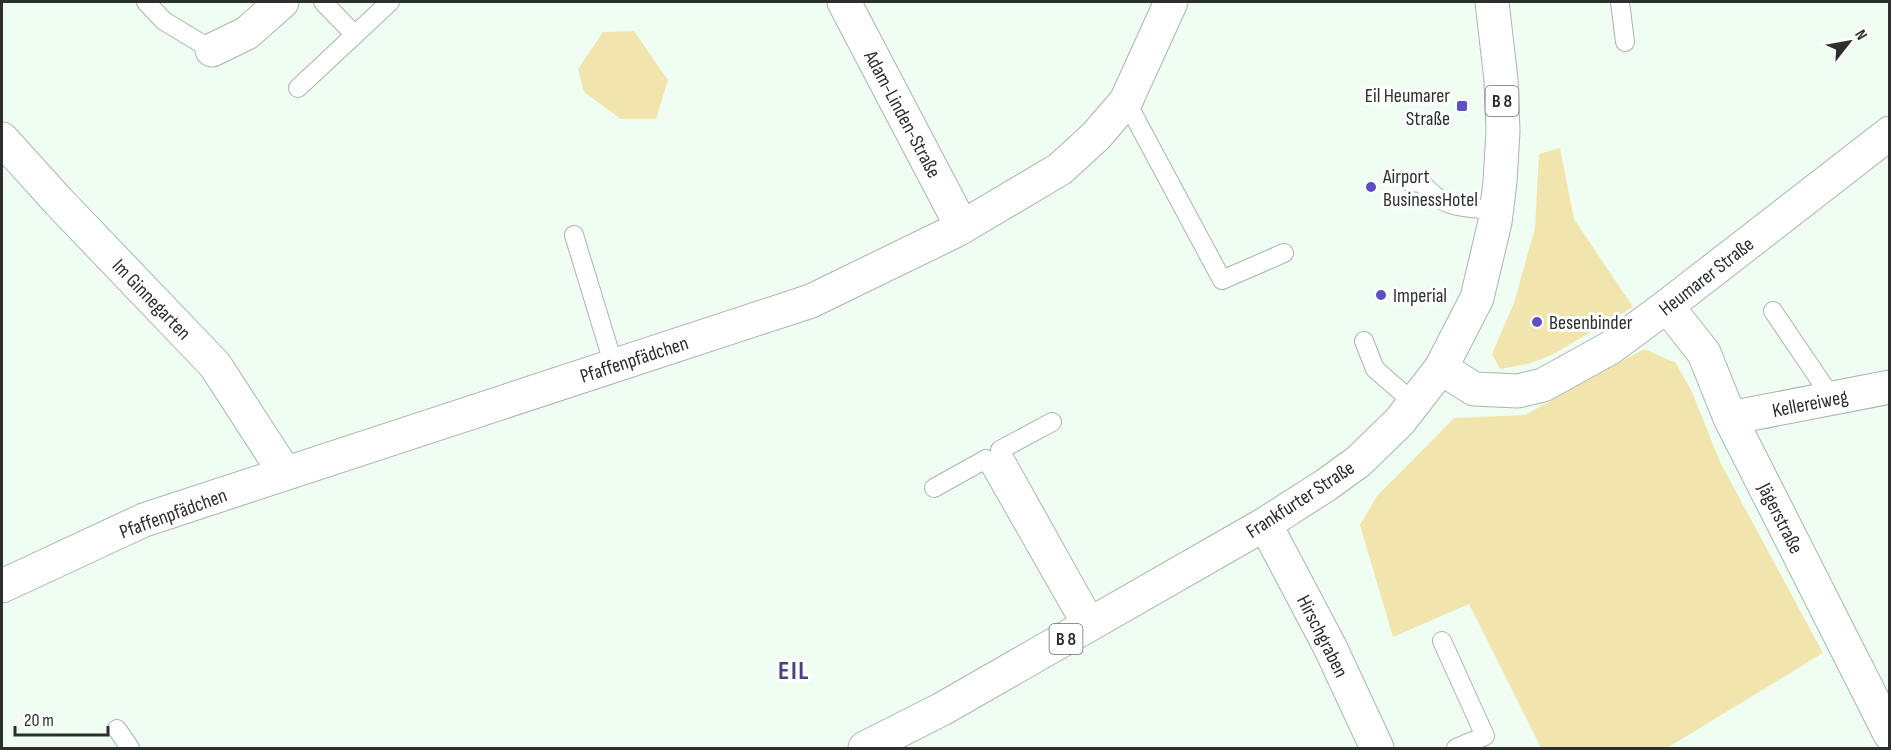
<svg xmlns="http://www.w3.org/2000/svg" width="1891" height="750" viewBox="0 0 1891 750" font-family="'Sofia Sans Condensed',sans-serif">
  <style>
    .green { fill: #f1e5ad }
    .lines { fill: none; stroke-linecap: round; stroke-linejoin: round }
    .lane-casing { stroke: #aab6ac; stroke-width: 20 }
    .street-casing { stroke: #aab6ac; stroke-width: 35 }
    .secondary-casing { stroke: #aab6ac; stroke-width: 35 }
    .primary-casing { stroke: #aab6ac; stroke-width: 35 }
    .lane { stroke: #fff; stroke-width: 18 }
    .street { stroke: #fff; stroke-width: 33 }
    .secondary { stroke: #fff; stroke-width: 33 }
    .primary { stroke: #fff; stroke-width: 33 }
    .poi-dot { fill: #5f4dc5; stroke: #fff; stroke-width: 2 }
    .labels { text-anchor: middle; stroke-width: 6; stroke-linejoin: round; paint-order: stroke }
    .shield { fill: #fff; stroke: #6b6e6b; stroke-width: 1.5 }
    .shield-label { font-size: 18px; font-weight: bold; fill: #2b302c }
    .poi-label { font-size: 20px; fill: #2b302c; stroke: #fff; text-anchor: start }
    .street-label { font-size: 20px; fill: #2b302c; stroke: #fff }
    .district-label { font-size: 26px; font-weight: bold; letter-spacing: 1.5px; fill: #484381; stroke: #fff }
  </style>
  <rect width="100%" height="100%" fill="#f0fdf3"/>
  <g class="green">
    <polygon points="634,31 668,80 656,119 621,119 584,92 578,69 603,32"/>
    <polygon points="1560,148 1574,219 1633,307 1552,355 1528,364 1500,369 1492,354 1514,303 1535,228 1539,154"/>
    <polygon points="1644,349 1676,363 1692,392 1720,462 1823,653 1667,748 1541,748 1469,604 1393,637 1360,525 1377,496 1454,418 1525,415"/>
  </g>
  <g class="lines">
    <defs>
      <g id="lane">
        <polyline points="146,2 164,21 212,50"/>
        <polyline points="323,2 355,35"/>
        <polyline points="1620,2 1625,42"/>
        <polyline points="298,88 390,2"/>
        <polyline points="1126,101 1222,280 1284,253"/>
        <path d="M1410,182L1422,183C1444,210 1464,207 1496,210"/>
        <polyline points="574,235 614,366"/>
        <polyline points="1773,311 1832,398"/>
        <polyline points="1364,341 1375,369 1414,403"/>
        <polyline points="1052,422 1000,450 1096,622"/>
        <polyline points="934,488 986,459 1083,629"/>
        <polyline points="1442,641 1485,736 1456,748"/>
        <polyline points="117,729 130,748"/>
      </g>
      <g id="street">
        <polyline points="844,2 962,227"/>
        <polyline points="212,50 247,33 282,2"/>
        <polyline points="2,139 59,202 215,365 285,473"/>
        <polyline points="1667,306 1704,353 1730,418 1890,734"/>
        <polyline points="1441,368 1474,389 1518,391 1543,385 1610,348 1667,306 1890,133"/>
        <polyline points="1730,418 1890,387"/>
        <polyline points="2,586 144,520 811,301 957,230 1060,169 1096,136 1126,101 1171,2"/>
      </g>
      <polyline id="secondary" points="1265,524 1330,647 1377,748"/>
      <polyline id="primary" points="865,748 942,709 1265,524 1326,485 1359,461 1400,421 1441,368 1477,298 1495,222 1500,182 1503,131 1501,80 1492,2"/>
    </defs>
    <use href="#lane" class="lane-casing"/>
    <use href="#street" class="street-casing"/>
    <use href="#secondary" class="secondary-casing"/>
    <use href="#primary" class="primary-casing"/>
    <use href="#lane" class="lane"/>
    <use href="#street" class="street"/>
    <use href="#secondary" class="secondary"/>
    <use href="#primary" class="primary"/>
  </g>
  <g class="poi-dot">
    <rect x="1456" y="100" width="12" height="12" rx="3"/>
    <circle cx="1371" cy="187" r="6"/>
    <circle cx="1381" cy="295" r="6"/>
    <circle cx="1537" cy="322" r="6"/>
  </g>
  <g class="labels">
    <g class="shield">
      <rect x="1485.5" y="86" width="33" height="30" rx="4.5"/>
      <rect x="1049.5" y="624" width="33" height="30" rx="4.5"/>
    </g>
    <g class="shield-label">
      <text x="1502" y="107">B 8</text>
      <text x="1066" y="645">B 8</text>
    </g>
    <g class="poi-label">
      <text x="1450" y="102" text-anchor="end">Eil Heumarer<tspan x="1450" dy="23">Straße</tspan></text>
      <text x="1383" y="183">Airport<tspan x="1383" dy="23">BusinessHotel</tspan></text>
      <text x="1393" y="302">Imperial</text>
      <text x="1549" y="329">Besenbinder</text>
    </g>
    <g class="street-label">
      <text transform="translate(903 114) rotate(62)" y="7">Adam-Linden-Straße</text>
      <text transform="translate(1706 276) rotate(-38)" y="7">Heumarer Straße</text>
      <text transform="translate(152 299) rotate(46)" y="7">Im Ginnegarten</text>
      <text transform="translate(634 359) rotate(-18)" y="7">Pfaffenpfädchen</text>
      <text transform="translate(1810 403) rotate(-11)" y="7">Kellereiweg</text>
      <text transform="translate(1300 499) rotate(-33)" y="7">Frankfurter Straße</text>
      <text transform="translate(173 513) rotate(-20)" y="7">Pfaffenpfädchen</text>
      <text transform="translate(1781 518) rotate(63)" y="7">Jägerstraße</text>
      <text transform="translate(1323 636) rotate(63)" y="7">Hirschgraben</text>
    </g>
    <g class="district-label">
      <text x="794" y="679">EIL</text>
    </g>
  </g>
  <rect width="1891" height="750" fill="none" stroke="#2b302c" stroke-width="6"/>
  <g transform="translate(1849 42) rotate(59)" stroke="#ffffff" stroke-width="4.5" paint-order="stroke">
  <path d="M0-4.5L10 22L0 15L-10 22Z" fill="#2b302c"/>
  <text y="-9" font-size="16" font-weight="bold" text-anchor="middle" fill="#2b302c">N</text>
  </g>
  <path d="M15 726v9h93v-9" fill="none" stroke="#2b302c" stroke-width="3"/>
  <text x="24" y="726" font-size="18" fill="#2b302c" stroke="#ffffff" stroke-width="4.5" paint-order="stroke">20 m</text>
</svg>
